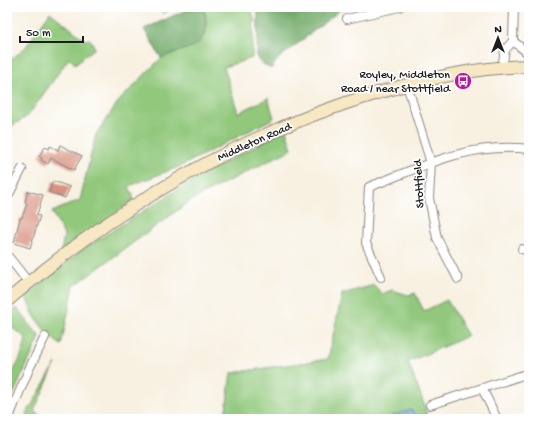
<svg xmlns="http://www.w3.org/2000/svg" width="536" height="426" viewBox="0 0 536 426" font-family="'Gochi Hand',sans-serif">
  <style>
    .green { fill: #91c87c; stroke: #56724c }
    .forest { fill: #74ac6c; stroke: #486444 }
    .water { fill: #70aae1; stroke: #46637e }
    .lines { fill: none; stroke-linecap: round; stroke-linejoin: round }
    .stream { stroke: #70aae1; stroke-width: 2.5 }
    .building { fill: #d89380 }
    .minor-casing { stroke: #8a867f; stroke-width: 10 }
    .secondary-casing { stroke: #8a867f; stroke-width: 14 }
    .minor { stroke: #fff; stroke-width: 8 }
    .secondary { stroke: #f7e8c3; stroke-width: 12 }
    .labels { text-anchor: middle; stroke-width: 3.5; stroke-linejoin: round; paint-order: stroke }
    .poi-label { font-size: 12px; fill: #1c1c1c; stroke: #fff; text-anchor: end }
    .street-label { font-size: 12px; fill: #1c1c1c; stroke: #fff }
  </style>
  <rect width="100%" height="100%" fill="#fff"/>
  <filter id="ink" filterUnits="userSpaceOnUse"><feTurbulence type="fractalNoise" baseFrequency=".025" numOctaves="2"/><feDisplacementMap in="SourceGraphic" scale="8" xChannelSelector="R" yChannelSelector="G"/><feConvolveMatrix kernelMatrix="1 2 1 2 8 2 1 2 1" color-interpolation-filters="sRGB"/></filter>
  <filter id="wash" filterUnits="userSpaceOnUse"><feTurbulence type="fractalNoise" baseFrequency=".012" numOctaves="4" result="noise"/><feDisplacementMap in="SourceGraphic" scale="16" xChannelSelector="R" yChannelSelector="G"/><feGaussianBlur stdDeviation="0.9" result="paint"/><feColorMatrix in="noise" values="0 0 0 0 0 0 0 0 0 0 0 0 0 0 0 0 0 1.4 0 .05"/><feComposite in="paint" operator="in"/></filter>
  <g filter="url(#wash)">
    <rect width="100%" height="100%" fill="#f8f1e2"/>
    <g class="green">
      <polygon points="204,7 251,7 254,19 252,58 224,67 238,113 268,98 274,118 181,166 129,186 134,199 60,256 64,235 52,212 80,200 96,134 118,102 161,58 176,52 207,27"/>
      <polygon points="50,12 85,40 90,39 95,48 75,64 69,58 28,116 7,129 7,63 25,48"/>
      <path d="M286,130L292,149L193,199L74,286L61,345C44,333 32,316 26,296L83,249L199,176Z"/>
      <polygon points="374,285 382,294 392,290 408,295 415,293 424,311 447,300 468,336 408,362 424,404 428,419 227,419 225,417 231,373 328,359 342,294"/>
      <path d="M17,308L40,337L10,401L7,400V378C18,368 23,353 26,338L7,324V315Z"/>
      <polygon points="56,363 34,411 45,419 30,419 26,415"/>
    </g>
    <g class="forest">
      <path d="M204,7C210,51 196,43 161,58L144,29L186,10Z"/>
      <polygon points="256,7 344,7 278,59 271,69 259,61 257,55 258,16"/>
    </g>
    <polygon class="water" points="411,410 416,414 419,419 391,419 392,416"/>
    <g class="lines">
      <polyline class="stream" points="163,13 170,7"/>
    </g>
    <g id="blocks">
      <g class="building">
        <polygon points="60,145 82,156 74,170 51,158 48,164 41,160 42,158 39,156 45,147 49,149 50,146 58,150"/>
        <polygon points="53,181 70,187 65,198 49,192"/>
        <polygon points="28,191 43,195 37,215 40,216 30,248 14,243 20,218 22,218 27,203 25,202"/>
      </g>
    </g>
  </g>
  <g filter="url(#ink)">
    <use href="#blocks" fill-opacity="0" stroke="#8a867f" stroke-width="1"/>
    <g class="lines">
      <defs>
        <g id="minor">
          <polyline points="347,19 399,7"/>
          <polyline points="513,41 529,54"/>
          <polyline points="502,67 505,50 513,41 514,7"/>
          <polyline points="407,85 431,163 429,198 437,238 458,279"/>
          <polyline points="7,198 22,169"/>
          <polyline points="522,249 529,251"/>
          <polyline points="7,255 29,283"/>
          <path d="M381,277L366,243L369,187C423,166 469,142 529,149"/>
          <polyline points="482,388 497,419"/>
          <polyline points="430,405 529,373"/>
          <polyline points="12,419 9,417 29,369 45,337"/>
        </g>
        <path id="secondary" d="M7,301C116,207 242,133 381,92C429,78 479,67 529,66"/>
      </defs>
      <use href="#minor" class="minor-casing"/>
      <use href="#secondary" class="secondary-casing"/>
      <use href="#minor" class="minor"/>
      <use href="#secondary" class="secondary"/>
    </g>
  </g>
  <defs>
    <symbol id="bus-disc" viewBox="-11 -11 22 22"><circle r="9.5" fill="#b5179e" stroke="#fff"/><path d="M-5-6H5V4H4V6H2V4H-2V6H-4V4H-5ZM-3.5-4V0h7V-4ZM-3.5 1.2v1.5H-2V1.2ZM2 1.2v1.5H3.5V1.2Z" fill="#fff"/></symbol>
  </defs>
  <g fill-rule="evenodd">
    <use href="#bus-disc" x="453" y="71" width="20" height="20"/>
  </g>
  <g class="labels">
    <g class="poi-label">
      <text x="450" y="78">Royley, Middleton<tspan x="450" dy="14">Road / near Stottfield</tspan></text>
    </g>
    <g class="street-label">
      <text transform="translate(254 141) rotate(-24)" y="4">Middleton Road</text>
      <text transform="translate(418 184) rotate(-93)" y="4">Stottfield</text>
    </g>
  </g>
  <rect width="536" height="426" fill="none" stroke="#fff" stroke-width="24"/>
  <g transform="translate(498 38)" stroke="#ffffff" stroke-width="3" paint-order="stroke">
  <path d="M0-3L7 15L0 10L-7 15Z" fill="#1c1c1c"/>
  <text y="-6" font-size="11" font-weight="bold" text-anchor="middle" fill="#1c1c1c">N</text>
  </g>
  <path d="M20 36v6h63v-6" fill="none" stroke="#1c1c1c" stroke-width="2"/>
  <text x="26" y="36" font-size="12" fill="#1c1c1c" stroke="#ffffff" stroke-width="3" paint-order="stroke">50 m</text>
</svg>
